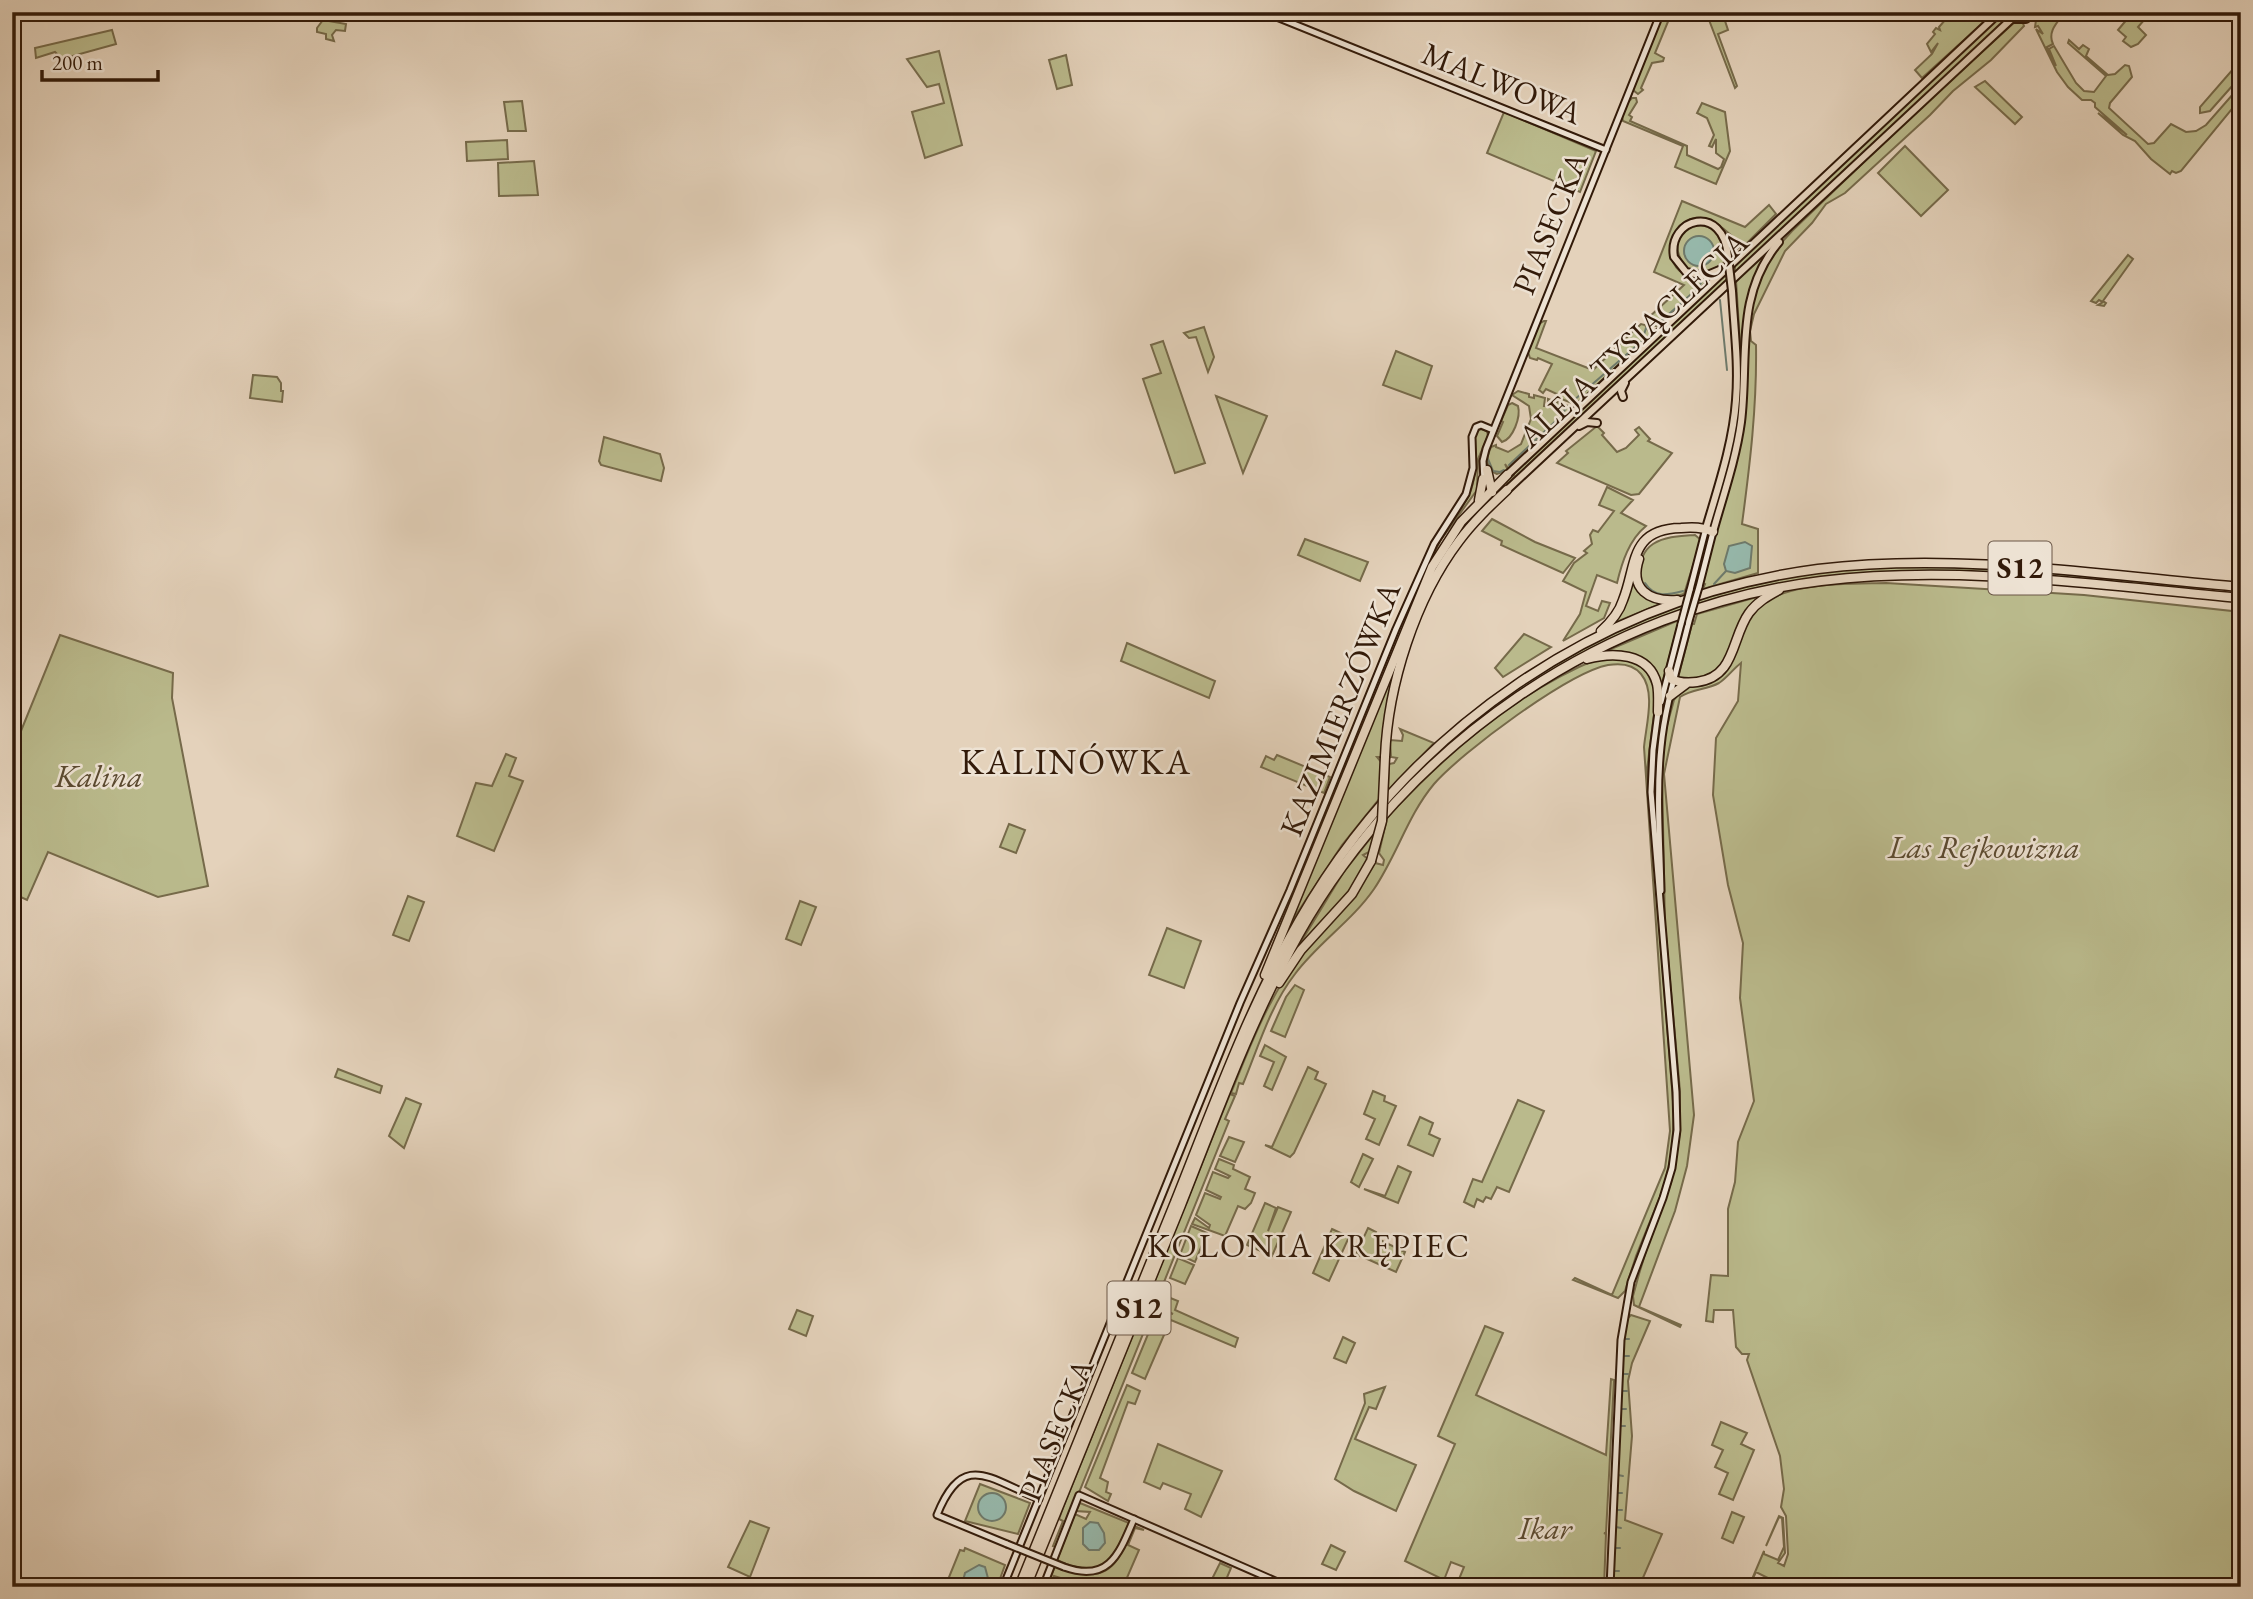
<svg xmlns="http://www.w3.org/2000/svg" width="2253" height="1599" viewBox="0 0 2253 1599" font-family="'EB Garamond',serif">
  <style>
    .green { fill: #baba8c; stroke: #766a4a; stroke-width: 2 }
    .water { fill: #96b8ab; stroke: #6e796a; stroke-width: 2 }
    .lines { fill: none; stroke-linecap: round; stroke-linejoin: round }
    .stream { stroke: #6e796a; stroke-width: 2 }
    .secondary-casing { stroke: #321a09; stroke-width: 9 }
    .primary-casing { stroke: #321a09; stroke-width: 10 }
    .highway-casing { stroke: #321a09; stroke-width: 11 }
    .secondary { stroke: #ede2d3; stroke-width: 5 }
    .primary { stroke: #e4d2bb; stroke-width: 6 }
    .highway { stroke: #e4d2bb; stroke-width: 8 }
    .secondary-bridge-casing { stroke: #321a09; stroke-width: 9; stroke-linecap: butt }
    .primary-bridge-casing { stroke: #321a09; stroke-width: 10; stroke-linecap: butt }
    .highway-bridge-casing { stroke: #321a09; stroke-width: 11; stroke-linecap: butt }
    .secondary-bridge { stroke: #ede2d3; stroke-width: 5 }
    .primary-bridge { stroke: #e4d2bb; stroke-width: 6 }
    .highway-bridge { stroke: #e4d2bb; stroke-width: 8 }
    .labels { text-anchor: middle; stroke-width: 5; stroke-linejoin: round; paint-order: stroke }
    .shield { fill: #ede2d3; stroke: #6a5646; stroke-width: 2 }
    .shield-label { font-size: 30px; font-weight: bold; fill: #321a09 }
    .street-label { font-size: 32px; fill: #321a09; stroke: #ede2d3 }
    .park-label { font-size: 32px; font-style: italic; fill: #5b4a30; stroke: #ede2d3 }
    .neighbourhood-label { font-size: 33px; letter-spacing: 2px; fill: #321a09; stroke: #ede2d3 }
    .quarter-label { font-size: 35px; letter-spacing: 2px; fill: #321a09; stroke: #ede2d3 }
  </style>
  <rect width="100%" height="100%" fill="#e4d2bb"/>
  <filter id="stains"><feTurbulence type="fractalNoise" baseFrequency=".00286" numOctaves="4"/><feColorMatrix values="0 0 0 0 .2 0 0 0 0 .09 0 0 0 0 .02 0 0 0 .5 -.17"/></filter>
  <radialGradient id="worn" r=".72"><stop offset=".6" stop-color="#630" stop-opacity="0"/><stop offset="1" stop-color="#630" stop-opacity=".3"/></radialGradient>
  <g class="green">
    <polygon points="1664,12 1672,12 1655,53 1664,58 1663,61 1652,63 1641,88 1643,90 1638,94 1633,90 1634,86"/>
    <polygon points="1706,12 1722,12 1728,30 1718,34 1737,86 1735,88"/>
    <polygon points="1952,12 1995,12 1922,78 1915,70 1932,54 1938,43 1931,52 1927,44 1935,34 1933,32 1936,28 1940,30 1939,27"/>
    <polygon points="2004,12 2016,12 1735,273 1735,265"/>
    <path d="M2046,12H2065C2058,22 2047,31 2053,44L2047,47L2056,66L2049,49L2054,46L2076,83L2084,91L2094,92L2106,76L2068,43L2069,40L2079,49L2083,45L2089,49L2086,56L2108,75L2115,74L2125,65L2129,66L2132,77L2110,103L2109,108L2148,144L2154,143L2171,124L2186,132L2196,131L2206,125L2241,85V98L2181,171L2176,173L2172,171L2170,174L2151,159L2135,141L2123,135L2098,113L2127,135L2095,107V103L2091,100H2082L2068,87L2057,72L2036,29L2043,34L2038,26L2035,27L2036,20Z"/>
    <polygon points="2133,12 2151,12 2138,27 2146,35 2138,44 2131,47 2123,41 2126,37 2118,30"/>
    <polygon points="323,20 346,24 345,31 336,30 332,35 334,41 326,39 326,34 317,32 317,28"/>
    <path d="M2017,20L2022,21L2024,26L1991,60L1953,91L1930,115L1845,193L1826,204L1812,223L1785,251L1754,314L1750,331L1751,341L1756,345C1757,406 1750,464 1742,524L1758,529V573L1703,589L1705,584L1702,583L1734,463L1752,296L1772,253L1792,231L1891,136V135Z"/>
    <polygon points="112,30 116,44 62,59 55,52 36,58 35,48"/>
    <polygon points="939,51 962,145 925,158 912,112 944,103 939,84 927,87 907,59"/>
    <polygon points="1066,55 1072,85 1057,89 1049,60"/>
    <polygon points="2241,60 2241,76 2210,111 2200,113 2200,107"/>
    <polygon points="1985,81 2022,117 2015,124 1975,87"/>
    <path d="M1632,98H1636L1637,102L1629,115L1632,117L1630,121L1687,146V155L1718,169L1721,167L1724,159L1716,153V139L1712,147L1709,146L1714,135L1707,118L1697,113L1702,103L1725,112L1730,151L1716,184L1675,167L1683,146L1623,121C1620,112 1627,103 1632,98Z"/>
    <polygon points="522,101 526,131 508,131 504,102"/>
    <polygon points="1504,112 1596,151 1580,192 1487,153"/>
    <polygon points="507,140 508,159 467,161 466,142"/>
    <polygon points="1905,146 1948,190 1921,216 1878,173"/>
    <polygon points="534,161 538,195 499,196 498,163"/>
    <path d="M1682,201L1745,227L1769,205L1776,214L1741,249L1740,246L1734,252L1733,237C1726,231 1719,224 1710,220C1665,204 1650,287 1712,278L1656,326L1647,322V319L1684,285L1654,272Z"/>
    <path d="M1701,225C1721,228 1724,243 1726,261C1709,273 1707,274 1687,269C1672,250 1673,228 1701,225Z"/>
    <path d="M1769,250C1746,285 1742,319 1741,360L1736,280Z"/>
    <polygon points="2128,255 2133,259 2103,301 2106,303 2104,306 2098,305 2103,302 2099,300 2096,303 2091,301"/>
    <polygon points="1726,273 1727,282 1509,485 1506,482 1514,475 1513,472"/>
    <polygon points="1544,321 1546,321 1536,348 1593,370 1641,324 1645,325 1651,335 1577,403 1572,403 1556,397 1557,394 1546,389 1543,393 1539,390 1552,364 1538,358 1537,360 1530,358 1528,352 1539,324"/>
    <polygon points="1204,327 1214,357 1208,372 1196,337 1189,338 1184,333"/>
    <polygon points="1163,341 1205,463 1175,473 1143,379 1161,373 1151,345"/>
    <polygon points="1396,351 1432,366 1421,399 1383,385"/>
    <polygon points="253,375 277,377 281,383 281,391 283,391 282,402 250,398"/>
    <path d="M1518,391L1529,394V397L1534,398V395L1545,398L1544,406H1548V399L1571,407V410L1509,469L1505,464L1508,470L1497,474C1485,469 1486,458 1491,447L1496,445V447L1508,452L1521,444L1531,419L1529,406L1512,395Z"/>
    <polygon points="1216,396 1267,416 1243,473"/>
    <path d="M1512,403L1518,406C1521,417 1513,439 1502,442L1497,436L1503,422L1501,421L1508,405Z"/>
    <polygon points="1597,426 1604,433 1602,435 1617,452 1626,448 1639,435 1635,430 1639,427 1650,439 1648,441 1672,453 1639,494 1631,495 1557,463 1568,453 1566,451"/>
    <path d="M1481,429L1487,431L1488,436L1478,459L1477,490L1440,541L1422,579C1426,547 1459,521 1471,490C1477,473 1475,454 1475,436L1477,431Z"/>
    <polygon points="604,437 660,454 664,468 661,481 601,465 599,461"/>
    <path d="M1607,487L1633,500L1621,513L1646,526C1629,540 1622,562 1617,583L1597,575L1586,606L1598,611L1602,601L1610,603L1604,618L1563,641L1580,614L1586,592L1563,581L1574,563L1587,553L1584,551L1592,544L1590,535L1593,530L1598,532L1614,511L1599,505Z"/>
    <polygon points="1487,496 1490,500 1461,531 1447,550 1400,655 1388,698 1382,757 1377,757 1382,763 1380,798 1342,845 1288,927 1431,577 1450,540"/>
    <polygon points="1492,519 1535,542 1575,558 1563,573 1501,545 1502,541 1482,531"/>
    <path d="M1695,535L1701,540L1684,594C1676,596 1667,599 1658,596C1633,590 1635,556 1653,544C1666,536 1681,536 1695,535Z"/>
    <polygon points="1305,539 1368,562 1360,581 1298,555"/>
    <path d="M1926,566L2038,572L2201,588V590L2181,591C2069,581 1956,566 1843,576C1623,596 1419,727 1306,916C1243,1023 1202,1143 1156,1258C1127,1330 1098,1403 1068,1475C1054,1512 1041,1553 1022,1587C1075,1456 1128,1325 1181,1194C1218,1101 1253,1004 1304,917C1399,753 1558,631 1742,586C1803,571 1864,567 1926,566Z"/>
    <polygon points="1633,571 1653,601 1660,604 1614,623"/>
    <path d="M1886,583L2084,595L2241,612V1587H1766L1770,1579L1756,1572L1750,1584L1764,1551V1554L1778,1560L1784,1547L1782,1518L1779,1517L1766,1546L1779,1516L1783,1518L1785,1553L1778,1563L1784,1566L1788,1554L1786,1516L1781,1507L1784,1489L1780,1456L1747,1360L1749,1354H1742L1736,1347L1733,1310H1714L1713,1322L1706,1321L1711,1275L1728,1276V1209L1735,1182L1738,1142L1754,1101L1740,998L1743,943L1728,885L1713,795L1716,738L1738,701L1741,663C1733,669 1727,678 1719,683C1706,690 1692,689 1680,697L1664,774L1694,1115L1687,1166L1675,1211L1639,1307L1681,1325L1680,1327L1634,1305L1633,1296L1639,1274L1651,1235L1671,1183L1680,1133V1091L1665,925L1662,774L1665,733L1674,700L1683,688L1722,675L1728,669C1739,650 1741,626 1756,610C1782,581 1849,584 1886,583Z"/>
    <path d="M1764,595C1728,627 1742,684 1678,678L1692,624H1694L1697,614Z"/>
    <path d="M1679,620L1660,692C1659,682 1641,661 1632,655C1625,650 1612,651 1604,652Z"/>
    <polygon points="1524,634 1551,647 1503,677 1495,668"/>
    <polygon points="60,635 173,673 172,698 208,886 158,897 48,852 27,900 12,893 12,753"/>
    <polygon points="1127,643 1215,681 1209,698 1121,661"/>
    <path d="M1597,659H1625L1638,664L1647,672L1654,688L1655,706L1647,770L1674,1114L1672,1151L1664,1187L1636,1256L1625,1291L1618,1298L1573,1280L1575,1278L1612,1295L1665,1168L1670,1131L1644,747C1646,725 1656,692 1641,674C1633,664 1620,663 1608,665C1568,673 1462,752 1434,784C1408,815 1397,855 1374,889C1352,921 1318,943 1295,974C1270,1006 1258,1048 1243,1084L1239,1083L1236,1094L1231,1093C1250,1046 1268,999 1298,959C1323,925 1354,899 1375,863L1383,865L1384,860L1379,853L1387,818L1392,812C1451,750 1517,692 1597,659Z"/>
    <polygon points="1400,729 1434,743 1388,791 1389,764 1394,763 1397,758 1391,757 1390,740 1402,741 1403,735"/>
    <polygon points="506,754 516,758 509,776 523,781 494,851 457,836 476,783 492,786"/>
    <polygon points="1277,755 1330,777 1324,793 1261,767 1266,756 1274,760"/>
    <polygon points="1009,824 1025,830 1016,853 1000,847"/>
    <polygon points="1377,830 1371,851 1363,855 1369,860 1353,886 1290,960 1343,873"/>
    <polygon points="408,896 424,902 409,941 393,935"/>
    <polygon points="800,901 816,907 801,945 786,939"/>
    <polygon points="1167,928 1201,941 1184,988 1149,975"/>
    <polygon points="1295,985 1304,990 1285,1037 1271,1031 1286,997"/>
    <polygon points="1265,1045 1286,1057 1272,1090 1264,1086 1274,1062 1260,1056"/>
    <polygon points="1308,1067 1318,1072 1315,1079 1326,1084 1294,1153 1290,1157 1265,1145 1272,1147"/>
    <polygon points="338,1069 382,1086 380,1093 335,1077"/>
    <polygon points="1373,1091 1385,1096 1384,1101 1396,1106 1379,1145 1366,1139 1375,1119 1364,1114"/>
    <polygon points="1230,1094 1235,1096 1225,1119 1229,1121 1057,1547 1053,1546 1063,1521 1059,1519 1063,1508"/>
    <polygon points="406,1098 421,1104 404,1148 389,1136"/>
    <polygon points="1518,1100 1544,1111 1509,1192 1497,1187 1491,1199 1486,1197 1483,1202 1477,1199 1474,1207 1464,1202 1473,1179 1482,1182"/>
    <polygon points="1420,1117 1433,1123 1429,1134 1440,1139 1433,1156 1408,1145"/>
    <polygon points="1229,1137 1244,1142 1235,1162 1220,1156"/>
    <polygon points="1363,1154 1373,1159 1359,1187 1351,1182"/>
    <polygon points="1219,1159 1234,1165 1233,1169 1250,1177 1245,1189 1255,1193 1251,1203 1245,1209 1238,1206 1225,1236 1192,1224 1195,1218 1209,1228 1210,1225 1196,1215 1205,1193 1220,1199 1221,1197 1206,1190 1213,1172 1228,1178 1230,1176 1215,1169"/>
    <polygon points="1398,1166 1411,1172 1398,1203 1364,1189 1385,1196"/>
    <polygon points="1265,1203 1276,1208 1268,1231 1278,1207 1291,1212 1272,1256 1247,1245"/>
    <polygon points="1191,1226 1207,1233 1195,1262 1180,1255"/>
    <polygon points="1368,1228 1376,1232 1375,1235 1381,1238 1380,1240 1405,1252 1396,1272 1356,1254"/>
    <polygon points="1332,1229 1349,1237 1329,1281 1313,1273"/>
    <polygon points="1178,1258 1194,1265 1185,1284 1170,1278"/>
    <polygon points="1163,1295 1178,1301 1175,1310 1238,1338 1235,1347 1171,1320 1168,1325 1154,1319 1157,1310 1173,1314 1159,1307"/>
    <polygon points="797,1310 813,1316 806,1336 789,1329"/>
    <polygon points="1631,1315 1650,1321 1632,1363 1628,1381 1632,1436 1625,1520 1662,1534 1639,1587 1612,1587 1624,1337 1626,1320"/>
    <polygon points="1153,1322 1167,1328 1145,1379 1132,1373"/>
    <polygon points="1485,1326 1503,1333 1476,1395 1606,1455 1611,1379 1614,1380 1606,1533 1604,1533 1606,1534 1604,1587 1443,1587 1446,1580 1457,1584 1464,1567 1451,1562 1444,1580 1405,1561 1455,1444 1438,1436"/>
    <polygon points="1343,1337 1355,1343 1346,1363 1334,1358"/>
    <polygon points="1127,1385 1140,1391 1135,1404 1128,1402 1100,1478 1108,1482 1106,1492 1111,1494 1108,1501 1085,1487"/>
    <polygon points="1385,1387 1376,1409 1369,1407 1355,1439 1416,1465 1396,1511 1354,1491 1335,1479 1365,1403 1364,1394"/>
    <polygon points="1721,1422 1747,1433 1741,1444 1754,1450 1733,1500 1719,1494 1728,1473 1715,1467 1723,1450 1712,1445"/>
    <polygon points="1158,1444 1222,1471 1201,1517 1185,1509 1191,1494 1163,1483 1160,1489 1144,1482"/>
    <polygon points="980,1484 1030,1503 1018,1534 965,1521"/>
    <path d="M1080,1503L1129,1523C1113,1562 1100,1581 1057,1560L1075,1514L1086,1519L1090,1512L1076,1511Z"/>
    <polygon points="1732,1512 1744,1517 1733,1543 1722,1538"/>
    <polygon points="750,1521 769,1528 750,1577 728,1567"/>
    <path d="M1134,1526L1144,1530L1135,1528L1128,1545L1139,1550L1123,1587H1096L1091,1585L1090,1587L1054,1576L1049,1587H1047L1055,1566C1082,1576 1107,1583 1122,1551C1126,1542 1129,1533 1134,1526Z"/>
    <polygon points="1331,1545 1345,1552 1336,1570 1322,1564"/>
    <polygon points="965,1548 1005,1565 997,1587 945,1587 960,1550 964,1551"/>
    <polygon points="1220,1563 1231,1568 1223,1587 1208,1587"/>
  </g>
  <g class="water">
    <circle cx="1699" cy="251" r="15"/>
    <polygon points="1745,542 1752,546 1750,568 1735,573 1726,571 1724,564 1729,546"/>
    <circle cx="992" cy="1507" r="14"/>
    <polygon points="1090,1522 1098,1523 1104,1533 1105,1543 1099,1550 1089,1550 1083,1544 1083,1528"/>
    <polygon points="979,1565 985,1567 989,1582 982,1587 967,1587 963,1581 965,1573"/>
  </g>
  <g class="lines">
    <g class="stream">
      <polyline points="1720,300 1727,370"/>
      <polyline points="1651,323 1660,322 1698,288 1702,281"/>
      <polyline points="1573,401 1642,341 1646,328"/>
      <polyline points="1488,459 1493,471 1500,472 1504,470"/>
      <polyline points="1509,465 1561,416 1566,408"/>
      <path d="M1645,583C1655,598 1667,595 1683,591"/>
      <polyline points="1714,584 1726,571"/>
      <polyline points="1625,1339 1629,1339"/>
      <polyline points="1624,1356 1629,1356"/>
      <polyline points="1623,1374 1628,1374"/>
      <polyline points="1622,1391 1627,1391"/>
      <polyline points="1621,1409 1626,1409"/>
      <polyline points="1621,1426 1625,1426"/>
      <polyline points="1618,1475 1623,1476"/>
      <polyline points="1617,1493 1622,1493"/>
      <polyline points="1616,1510 1622,1510"/>
      <polyline points="1616,1527 1621,1528"/>
      <polyline points="1615,1548 1620,1548"/>
      <polyline points="1614,1571 1619,1571"/>
    </g>
    <defs>
      <g id="secondary">
        <polyline points="1264,12 1606,150"/>
        <polyline points="1484,482 1483,461 1486,449 1661,12"/>
        <polyline points="1699,587 1713,532"/>
        <polyline points="1690,590 1706,528"/>
        <polyline points="1661,702 1681,624"/>
        <path d="M1661,891C1660,843 1656,794 1661,747C1665,704 1679,663 1689,621"/>
        <path d="M1007,1544L937,1515C963,1450 989,1479 1039,1499"/>
        <path d="M1064,1567C1109,1583 1119,1554 1134,1519"/>
        <polyline points="1003,1587 1240,1003 1290,890 1396,629 1434,544 1466,494 1473,468 1472,437 1476,427 1481,425 1493,430"/>
        <polyline points="1043,1587 1079,1495 1289,1587"/>
        <polyline points="1610,1587 1621,1340 1631,1282 1663,1198 1672,1168 1677,1130 1676,1092 1651,792 1653,750 1658,712"/>
      </g>
      <g id="primary">
        <polyline points="2013,19 2026,19"/>
        <path d="M1724,268L1705,276L1686,272L1674,257C1667,218 1724,202 1728,257"/>
        <polyline points="1623,397 1621,391 1625,383"/>
        <polyline points="1579,426 1587,422 1597,423"/>
        <polyline points="1507,475 2000,12"/>
        <polyline points="1507,490 2019,12"/>
        <path d="M1706,528C1718,487 1733,443 1736,400C1739,364 1734,327 1732,291"/>
        <path d="M1713,532C1723,496 1736,459 1741,422C1749,359 1734,295 1779,242"/>
      </g>
      <g id="highway">
        <polyline points="1487,470 1492,492"/>
        <polyline points="1479,500 1483,479"/>
        <path d="M1639,559C1629,589 1649,602 1677,600"/>
        <path d="M1601,631C1611,622 1619,613 1623,600C1637,565 1629,529 1681,528C1693,527 1703,527 1713,532"/>
        <path d="M1587,659C1612,652 1649,652 1657,684C1659,693 1658,703 1658,712"/>
        <path d="M1669,671L1671,679C1679,683 1688,683 1697,682C1736,677 1731,638 1749,613C1757,602 1768,596 1779,590"/>
        <polyline points="1670,696 1686,684"/>
        <path d="M1385,757C1388,685 1415,599 1459,541C1473,522 1490,506 1507,490"/>
        <polyline points="1265,975 1432,567 1461,522 1507,475"/>
        <polyline points="1279,983 1301,950 1352,894 1371,861"/>
        <path d="M1019,1587C1071,1458 1123,1330 1175,1202C1213,1107 1248,1009 1299,921C1408,730 1598,598 1818,569C1955,552 2103,575 2241,587"/>
        <path d="M1026,1587C1078,1460 1129,1332 1181,1205C1217,1114 1251,1020 1299,934C1406,744 1603,608 1821,581C1960,564 2102,586 2241,598"/>
      </g>
    </defs>
    <use href="#secondary" class="secondary-casing"/>
    <use href="#primary" class="primary-casing"/>
    <use href="#highway" class="highway-casing"/>
    <use href="#secondary" class="secondary"/>
    <use href="#primary" class="primary"/>
    <use href="#highway" class="highway"/>
    <defs>
      <g id="secondary-bridge">
        <polyline points="1689,621 1699,587"/>
        <polyline points="1681,624 1690,590"/>
        <polyline points="1007,1544 1064,1567"/>
      </g>
      <polyline id="primary-bridge" points="1728,257 1732,291"/>
      <polyline id="highway-bridge" points="1371,861 1382,821 1385,757"/>
    </defs>
    <use href="#secondary-bridge" class="secondary-bridge-casing"/>
    <use href="#primary-bridge" class="primary-bridge-casing"/>
    <use href="#highway-bridge" class="highway-bridge-casing"/>
    <use href="#secondary-bridge" class="secondary-bridge"/>
    <use href="#primary-bridge" class="primary-bridge"/>
    <use href="#highway-bridge" class="highway-bridge"/>
  </g>
  <g class="labels">
    <g class="shield">
      <rect x="1988.5" y="541.5" width="63" height="53" rx="5"/>
      <rect x="1107.5" y="1281.5" width="63" height="53" rx="5"/>
    </g>
    <g class="shield-label">
      <text x="2020" y="578">S12</text>
      <text x="1139" y="1318">S12</text>
    </g>
    <g class="street-label">
      <text transform="translate(1502 83) rotate(22)" y="11">MALWOWA</text>
      <text transform="translate(1550 223) rotate(-68)" y="11">PIASECKA</text>
      <text transform="translate(1633 339) rotate(-43)" y="11">ALEJA TYSIĄCLECIA</text>
      <text transform="translate(1340 709) rotate(-68)" y="11">KAZIMIERZÓWKA</text>
      <text transform="translate(1056 1430) rotate(-68)" y="11">PIASECKA</text>
    </g>
    <g class="park-label">
      <text x="99" y="787">Kalina</text>
      <text x="1984" y="858">Las Rejkowizna</text>
      <text x="1545" y="1539">Ikar</text>
    </g>
    <g class="neighbourhood-label">
      <text x="1309" y="1257">KOLONIA KRĘPIEC</text>
    </g>
    <g class="quarter-label">
      <text x="1076" y="774">KALINÓWKA</text>
    </g>
  </g>
  <rect width="2253" height="1599" fill="none" stroke="#e4d2bb" stroke-width="42"/>
  <rect x="14" y="14" width="2225" height="1571" fill="none" stroke="#321a09" stroke-width="3.5"/>
  <rect x="21" y="21" width="2211" height="1557" fill="none" stroke="#321a09" stroke-width="2"/>
  <path d="M42 70v10h116v-10" fill="none" stroke="#321a09" stroke-width="3.5"/>
  <text x="52" y="70" font-size="21" fill="#321a09" stroke="#ede2d3" stroke-width="5" paint-order="stroke">200 m</text>
  <rect width="100%" height="100%" filter="url(#stains)"/>
  <rect width="100%" height="100%" fill="url(#worn)"/>
</svg>
